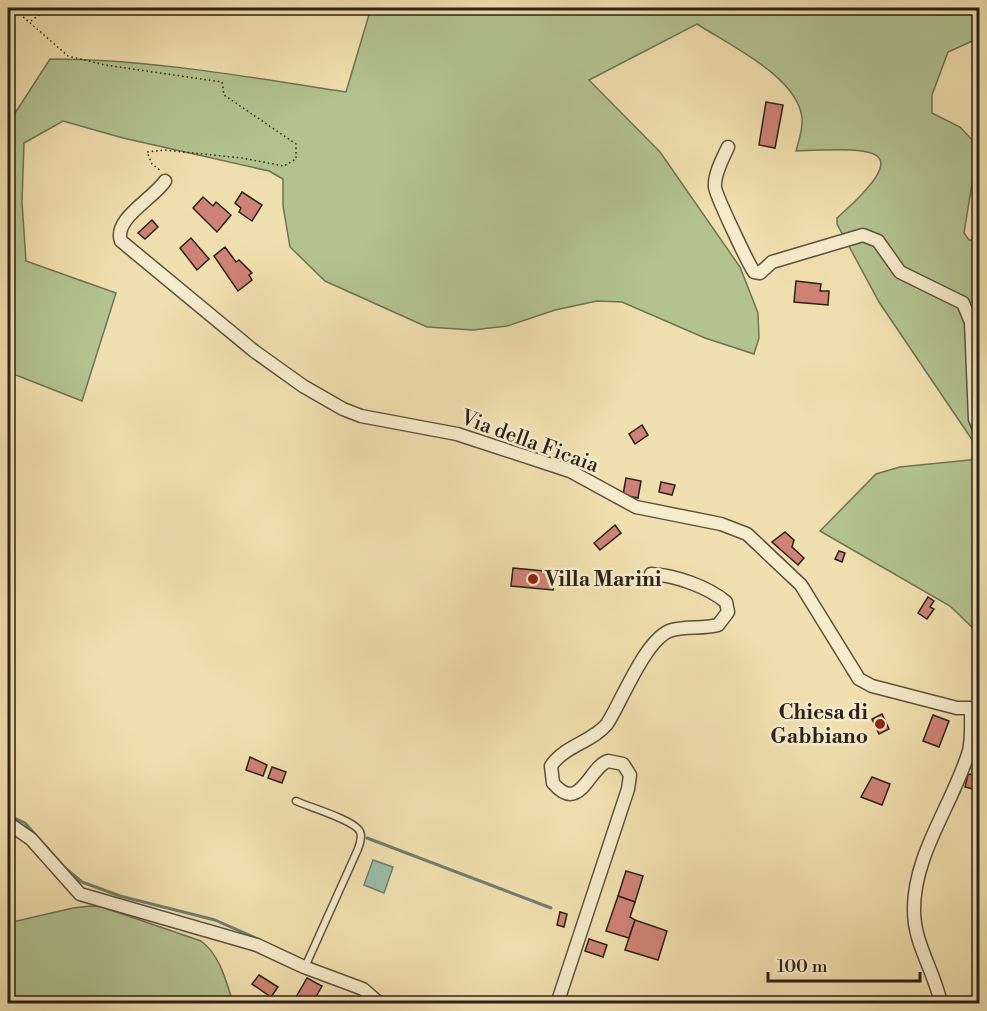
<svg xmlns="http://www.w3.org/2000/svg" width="987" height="1011" viewBox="0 0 987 1011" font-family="'Libre Bodoni',serif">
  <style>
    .green { fill: #b3c390; stroke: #6f7255; stroke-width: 1.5 }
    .water { fill: #9bbda8; stroke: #6e7f6f; stroke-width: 1.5 }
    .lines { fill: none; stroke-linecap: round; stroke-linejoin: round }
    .stream { stroke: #6e7f6f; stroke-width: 3 }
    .building { fill: #cf8376; stroke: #2b211a; stroke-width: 1.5 }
    .lane-casing { stroke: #5c513f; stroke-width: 9 }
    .street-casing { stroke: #5c513f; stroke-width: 15 }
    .path { stroke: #2b211a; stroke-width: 1.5; stroke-dasharray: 1.5 3; stroke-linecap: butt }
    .lane { stroke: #f6ebcb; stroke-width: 6 }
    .street { stroke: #f6ebcb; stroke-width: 12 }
    .poi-dot { fill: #8f2418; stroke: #f6ebcb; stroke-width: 2 }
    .labels { text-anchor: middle; stroke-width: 5; stroke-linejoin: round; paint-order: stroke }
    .street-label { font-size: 21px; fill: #2b211a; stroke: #f6ebcb }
    .poi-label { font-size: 21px; font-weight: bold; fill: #2b211a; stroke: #f6ebcb; text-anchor: start }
  </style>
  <rect width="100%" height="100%" fill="#f1e0af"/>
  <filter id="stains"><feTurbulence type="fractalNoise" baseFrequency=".00333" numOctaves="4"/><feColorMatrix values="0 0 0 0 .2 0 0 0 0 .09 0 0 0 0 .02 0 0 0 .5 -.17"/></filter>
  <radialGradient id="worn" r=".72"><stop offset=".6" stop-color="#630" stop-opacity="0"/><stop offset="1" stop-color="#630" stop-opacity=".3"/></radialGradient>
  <g class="green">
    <path d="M371,8H979V38L948,52L932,95V113L960,127L975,143L974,171L964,233L969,240H979V450L879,302L837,224V218C919,145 875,148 796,151C799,140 803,129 802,118C798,77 729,45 697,24L589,80L660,152L740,267L758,313L759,338L754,354L705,338L622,302L597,301L555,310L507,326L473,330L427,327L325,281L290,247L283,206V179L269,171L123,138L63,121L24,143L22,202L26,261L116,293L82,401L8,372V124L50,59C149,59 248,77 346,92Z"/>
    <polygon points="979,459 979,634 950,606 820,531 876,474 900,467"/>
    <path d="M91,906L102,907L201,941C220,955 226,981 233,1003H8V923L73,908Z"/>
  </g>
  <polygon class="water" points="373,860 393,867 384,893 364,885"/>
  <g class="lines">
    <g class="stream">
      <polyline points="8,815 25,823 65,868 82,882 120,896 215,920 260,940"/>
      <polyline points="367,838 551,908"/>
      <polyline points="370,988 390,1004"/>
    </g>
  </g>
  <g class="building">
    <polygon points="766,102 783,105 775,148 759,145"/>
    <polygon points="242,192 262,205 252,221 239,212 241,208 235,203"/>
    <polygon points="203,197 213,206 216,202 231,215 217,232 193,208"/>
    <polygon points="152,220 158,227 145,239 138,233"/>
    <polygon points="191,238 209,259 197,270 180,248"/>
    <polygon points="225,247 236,262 239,260 252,273 249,275 252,280 238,291 214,256"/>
    <polygon points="796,281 821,284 820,291 829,291 828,305 794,302"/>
    <polygon points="642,425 648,435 635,444 629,434"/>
    <polygon points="626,478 641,481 638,498 623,495"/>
    <polygon points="661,482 675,485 672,495 659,492"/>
    <polygon points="615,525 621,533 600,550 594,543"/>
    <polygon points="785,532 794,540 792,547 804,558 798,565 772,542"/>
    <polygon points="839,551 845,553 842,562 835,559"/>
    <polygon points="513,568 555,572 553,590 511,586"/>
    <polygon points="928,597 934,601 930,607 934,609 927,619 918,613"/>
    <polygon points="882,714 889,729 879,734 872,719"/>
    <polygon points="933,715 949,721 939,747 923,741"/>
    <polygon points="250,757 267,765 263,776 246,770"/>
    <polygon points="272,767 286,772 282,783 268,778"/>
    <polygon points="968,774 980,776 980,791 965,787"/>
    <polygon points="872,777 890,784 882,805 861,797"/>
    <polygon points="626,871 643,876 635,902 618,896"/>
    <polygon points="618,896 635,902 630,917 635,920 629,938 606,931"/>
    <polygon points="560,912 567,914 564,927 557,925"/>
    <polygon points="635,920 667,931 658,960 625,950"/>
    <polygon points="589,939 607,945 603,957 585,951"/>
    <polygon points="259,975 278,987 271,997 252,984"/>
    <polygon points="307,978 322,986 312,1004 292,1004"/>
  </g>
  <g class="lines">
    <defs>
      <path id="lane" d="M296,801C309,807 351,819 359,830C363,835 360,843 358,849L305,967"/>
      <g id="street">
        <path d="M728,147C723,158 714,174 715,187C716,196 748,263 754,272L760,273L772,262L863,235L878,241L900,272L963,303L971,322L975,419L980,431"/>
        <path d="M165,181C153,199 113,219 121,241L254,351L303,386L343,409L361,416L457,434L570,471L636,507L721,524L747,534L801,585L859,679L872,686L957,708H980"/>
        <polyline points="8,823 31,839 80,894 257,945 304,967 363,989 380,1004"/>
        <path d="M557,1004L628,789L630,775L623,764L608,761C589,767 580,815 553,783L551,766C564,746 592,742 607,724C622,701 646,637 672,630C687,626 703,629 718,625L728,612L726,602C708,587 675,575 651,574"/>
        <path d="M941,1004C935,972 914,944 914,911C913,855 953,804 969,751C972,738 971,723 971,710"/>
      </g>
    </defs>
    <use href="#lane" class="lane-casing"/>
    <use href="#street" class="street-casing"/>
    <g class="path">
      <polyline points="13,8 68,56 105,65 222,82 224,95 296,144 296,159 284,166 242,158 164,150 147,152 152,164 161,171"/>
      <polyline points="31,21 48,8"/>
    </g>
    <use href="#lane" class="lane"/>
    <use href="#street" class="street"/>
  </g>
  <g class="poi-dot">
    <circle cx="533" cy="579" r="6"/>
    <circle cx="880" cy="724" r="6"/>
  </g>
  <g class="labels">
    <g class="street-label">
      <text transform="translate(530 441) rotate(20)" y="7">Via della Ficaia</text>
    </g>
    <g class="poi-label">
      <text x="545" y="586">Villa Marini</text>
      <text x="868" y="719" text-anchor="end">Chiesa di<tspan x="868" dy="24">Gabbiano</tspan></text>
    </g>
  </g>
  <rect width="987" height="1011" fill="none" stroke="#f1e0af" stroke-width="30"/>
  <rect x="9" y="9" width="969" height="993" fill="none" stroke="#2b211a" stroke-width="3"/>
  <rect x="15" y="15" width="957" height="981" fill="none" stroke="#2b211a" stroke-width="1.5"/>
  <path d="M768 972v9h152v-9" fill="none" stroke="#2b211a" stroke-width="3"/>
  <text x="777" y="972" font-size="18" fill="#2b211a" stroke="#f6ebcb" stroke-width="4.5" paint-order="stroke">100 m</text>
  <rect width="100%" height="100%" filter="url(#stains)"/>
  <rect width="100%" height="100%" fill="url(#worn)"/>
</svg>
